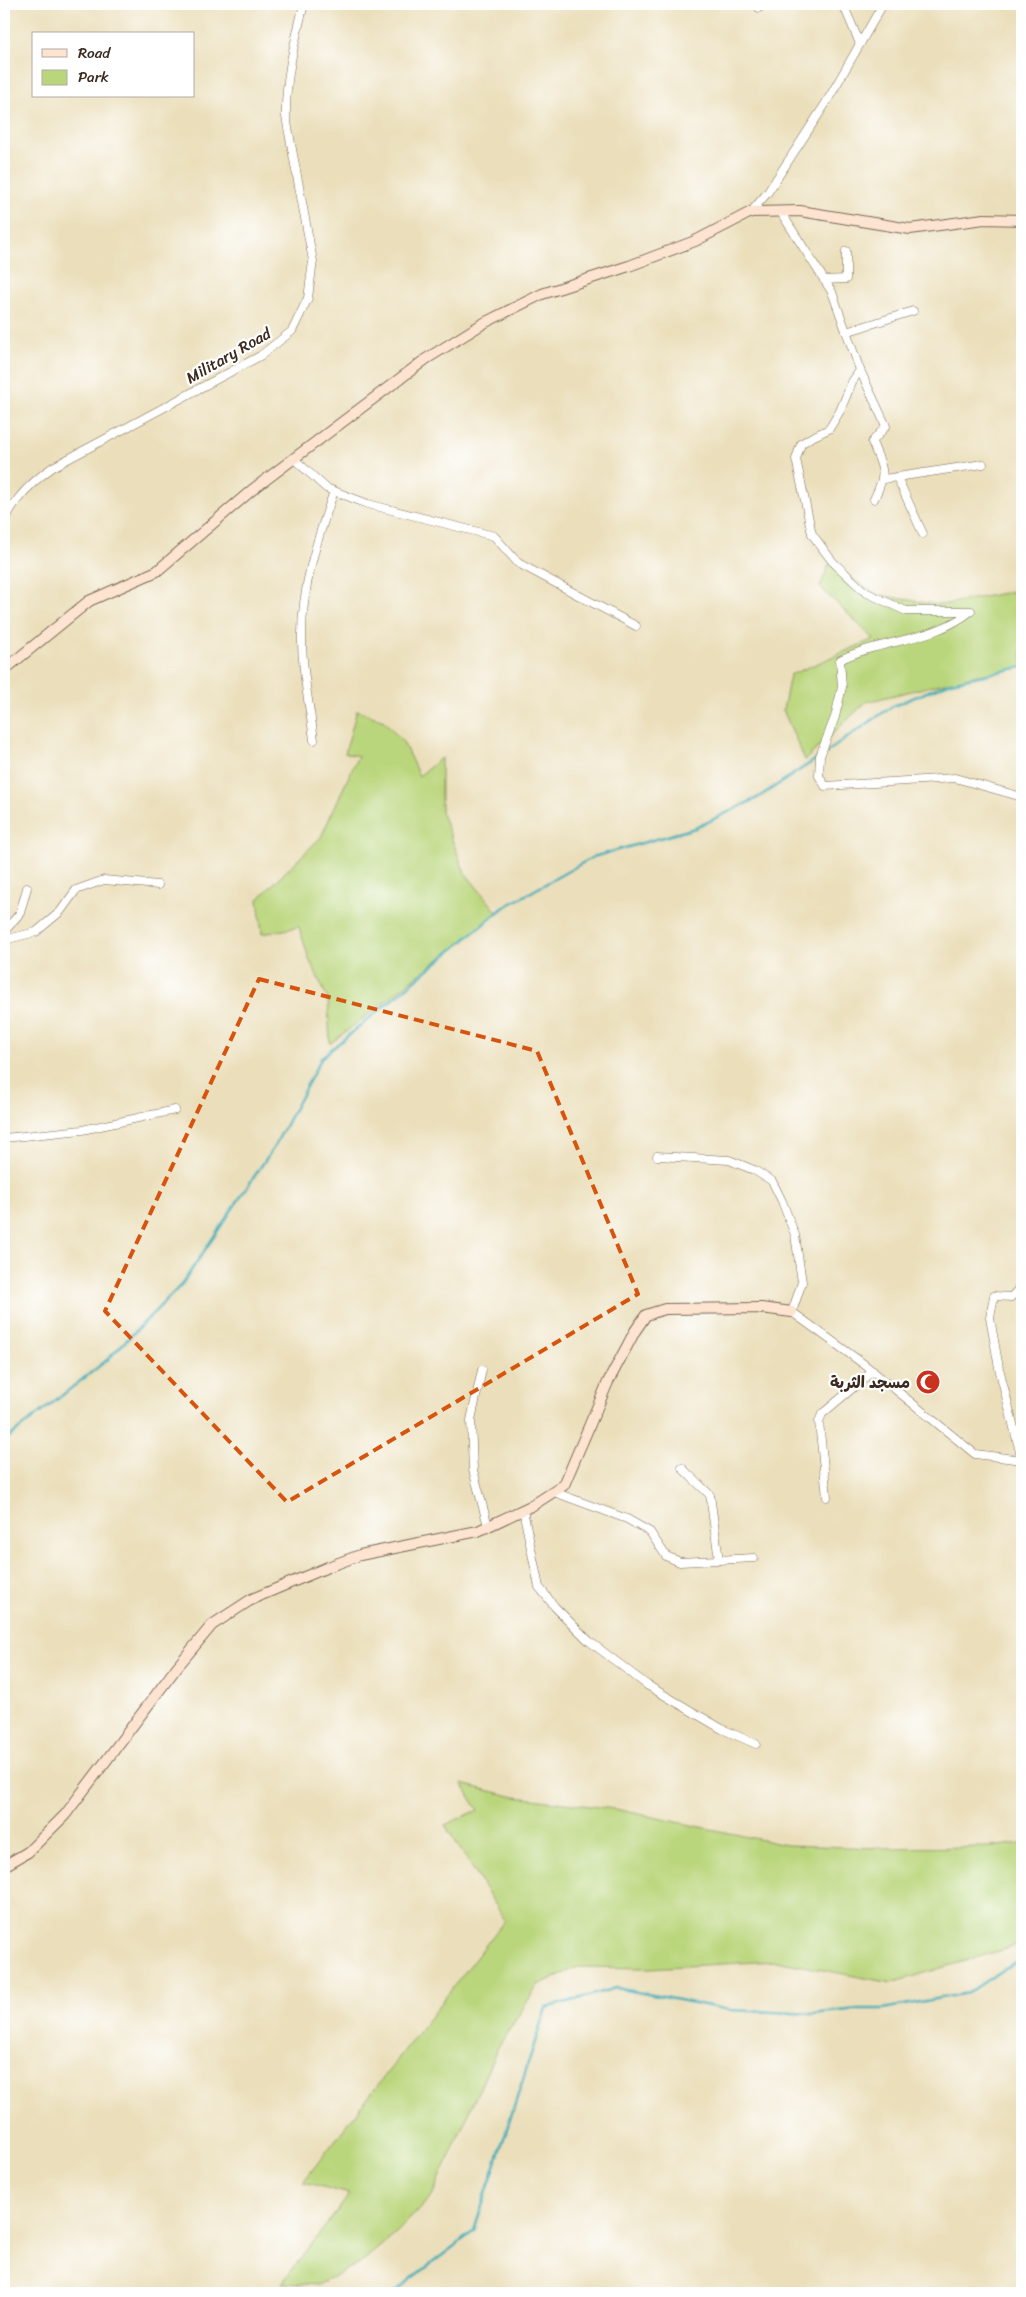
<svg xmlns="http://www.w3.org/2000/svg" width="1026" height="2297" viewBox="0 0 1026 2297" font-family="Sriracha,'Playpen Sans Arabic',sans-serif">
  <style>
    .green { fill: #bad67c; stroke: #7a804d }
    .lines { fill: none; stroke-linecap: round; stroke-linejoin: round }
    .stream { stroke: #3bacb8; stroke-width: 2.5 }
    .street-casing { stroke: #796955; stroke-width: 9 }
    .secondary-casing { stroke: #796955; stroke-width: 12 }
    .street { stroke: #fff; stroke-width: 8 }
    .secondary { stroke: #fde4d1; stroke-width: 10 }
    .marked { fill: none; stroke: #d7540e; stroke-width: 4; stroke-dasharray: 10 6; stroke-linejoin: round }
    .labels { text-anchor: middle; stroke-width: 4.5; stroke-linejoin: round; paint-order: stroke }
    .street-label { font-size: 16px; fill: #3b2a1e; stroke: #fff }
    .poi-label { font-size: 16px; font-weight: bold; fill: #3b2a1e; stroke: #fff; text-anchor: end }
  </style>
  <rect width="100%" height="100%" fill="#fff"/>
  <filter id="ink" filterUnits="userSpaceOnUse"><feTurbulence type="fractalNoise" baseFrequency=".02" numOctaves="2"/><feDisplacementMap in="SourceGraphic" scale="10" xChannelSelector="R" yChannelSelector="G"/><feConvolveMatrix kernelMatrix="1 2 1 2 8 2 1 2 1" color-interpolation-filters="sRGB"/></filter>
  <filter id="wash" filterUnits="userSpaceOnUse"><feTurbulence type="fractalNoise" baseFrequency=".0096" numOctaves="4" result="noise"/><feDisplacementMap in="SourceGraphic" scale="20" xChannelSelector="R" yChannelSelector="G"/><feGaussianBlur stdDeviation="1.12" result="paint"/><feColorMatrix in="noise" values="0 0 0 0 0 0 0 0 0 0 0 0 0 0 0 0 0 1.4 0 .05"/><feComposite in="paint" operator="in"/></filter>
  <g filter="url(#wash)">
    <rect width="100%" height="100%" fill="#ebdfbb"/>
    <g class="green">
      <polygon points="829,564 878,595 941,605 1010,592 1022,587 1022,668 977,675 866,702 805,760 783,710 790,675 874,639 820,587"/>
      <polygon points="357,710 384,721 403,742 419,776 441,758 441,811 465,873 498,913 330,1044 328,999 309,959 299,927 262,934 258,899 321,837 358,756 345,753"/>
      <polygon points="462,1784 515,1797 615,1809 786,1845 877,1848 991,1847 1022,1843 1022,1944 891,1983 776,1961 648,1968 577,1967 538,1985 498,2047 432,2196 397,2232 364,2260 318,2285 282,2283 350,2194 303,2182 505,1920 445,1825 478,1810"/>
    </g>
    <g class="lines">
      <g class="stream">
        <polyline points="824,754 891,707 951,682 1022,667"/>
        <polyline points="4,1441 107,1360 182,1284 274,1147 322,1057 503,908 593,857 695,828 759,797 818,758"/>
        <polyline points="393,2293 474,2231 546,2008 616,1988 730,2010 813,2014 857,2009 883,2009 968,1993 1005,1968 1022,1960"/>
      </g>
    </g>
  </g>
  <g filter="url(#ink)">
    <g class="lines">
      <defs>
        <g id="street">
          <polyline points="843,4 860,44"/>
          <polyline points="759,8 763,4"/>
          <path d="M780,211L832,292L860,370L852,382L840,411L829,429L810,438L801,444L796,459L812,534L832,561L865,592L906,611H971C933,642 881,639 840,660L842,687L835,717L820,756L819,776L825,786L955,778L1022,797"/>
          <polyline points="751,212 768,192 826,103 883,4"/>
          <polyline points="824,280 846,279 846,251"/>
          <polyline points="846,332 913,311"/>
          <path d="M860,370L886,426L872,442C883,470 888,471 874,499"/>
          <polyline points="293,458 326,488 368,504 494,536 518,563 636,626"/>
          <polyline points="897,477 923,534"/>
          <polyline points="884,479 983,464"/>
          <path d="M4,523C13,500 33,481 53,467L260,356L292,331L308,298L313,261L286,117C285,78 295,41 304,4"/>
          <path d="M314,740C310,707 302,673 302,640C301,588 317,540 334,491"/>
          <polyline points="4,932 20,913 27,888"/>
          <polyline points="4,940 36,932 60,912 76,890 104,880 158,885"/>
          <polyline points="4,1049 5,1080"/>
          <polyline points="4,1138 82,1130 175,1110"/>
          <polyline points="657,1156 729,1160 754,1170 772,1181 782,1201 795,1235 802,1282 792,1312 865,1365 975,1454 1022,1460"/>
          <polyline points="1022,1276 1018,1290 1011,1297 994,1296 990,1318 999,1368 1022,1460"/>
          <polyline points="482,1370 471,1420 473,1470 488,1526"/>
          <polyline points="682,1468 710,1495 719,1560"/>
          <polyline points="554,1492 627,1519 650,1532 666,1556 680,1562 754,1558"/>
          <polyline points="827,1497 819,1422 822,1414 873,1371"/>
          <polyline points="523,1510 539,1587 555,1607 589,1641 647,1685 722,1729 756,1744"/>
        </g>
        <g id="secondary">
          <polyline points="4,670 89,601 157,571 252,490 426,359 484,323 542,294 629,266 695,241 751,212 800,211 910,229 984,219 1022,220"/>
          <polyline points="4,1866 28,1852 65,1815 177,1667 212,1625 252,1599 328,1567 360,1555 478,1531 533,1505 564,1485 608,1382 635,1331 646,1315 665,1309 761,1308 792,1312"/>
        </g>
      </defs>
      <use href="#street" class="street-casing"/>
      <use href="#secondary" class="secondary-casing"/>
      <use href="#street" class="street"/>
      <use href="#secondary" class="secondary"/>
    </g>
  </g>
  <path class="marked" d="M259,979L537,1051L638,1294L287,1502L105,1311Z"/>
  <defs>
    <symbol id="mosque-disc" viewBox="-11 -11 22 22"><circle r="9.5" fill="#c8321e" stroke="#fff"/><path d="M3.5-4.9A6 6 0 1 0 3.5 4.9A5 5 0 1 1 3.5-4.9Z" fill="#fff"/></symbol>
  </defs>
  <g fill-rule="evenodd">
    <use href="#mosque-disc" x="914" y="1368" width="28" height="28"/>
  </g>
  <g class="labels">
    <g class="street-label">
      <text transform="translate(228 355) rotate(-30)" y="6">Military Road</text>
    </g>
    <g class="poi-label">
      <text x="910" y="1388">مسجد الثربة</text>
    </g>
  </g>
  <rect width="1026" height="2297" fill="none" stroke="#fff" stroke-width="20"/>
  <rect x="32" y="32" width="162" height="65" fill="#ffffff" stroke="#b1aaa5"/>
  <rect x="42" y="49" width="25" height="8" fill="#fde4d1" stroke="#b1aaa5"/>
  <text x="78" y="58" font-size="15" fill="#3b2a1e">Road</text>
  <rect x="42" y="70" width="25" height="15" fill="#bad67c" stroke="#b1aaa5"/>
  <text x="78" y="82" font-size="15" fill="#3b2a1e">Park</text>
</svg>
